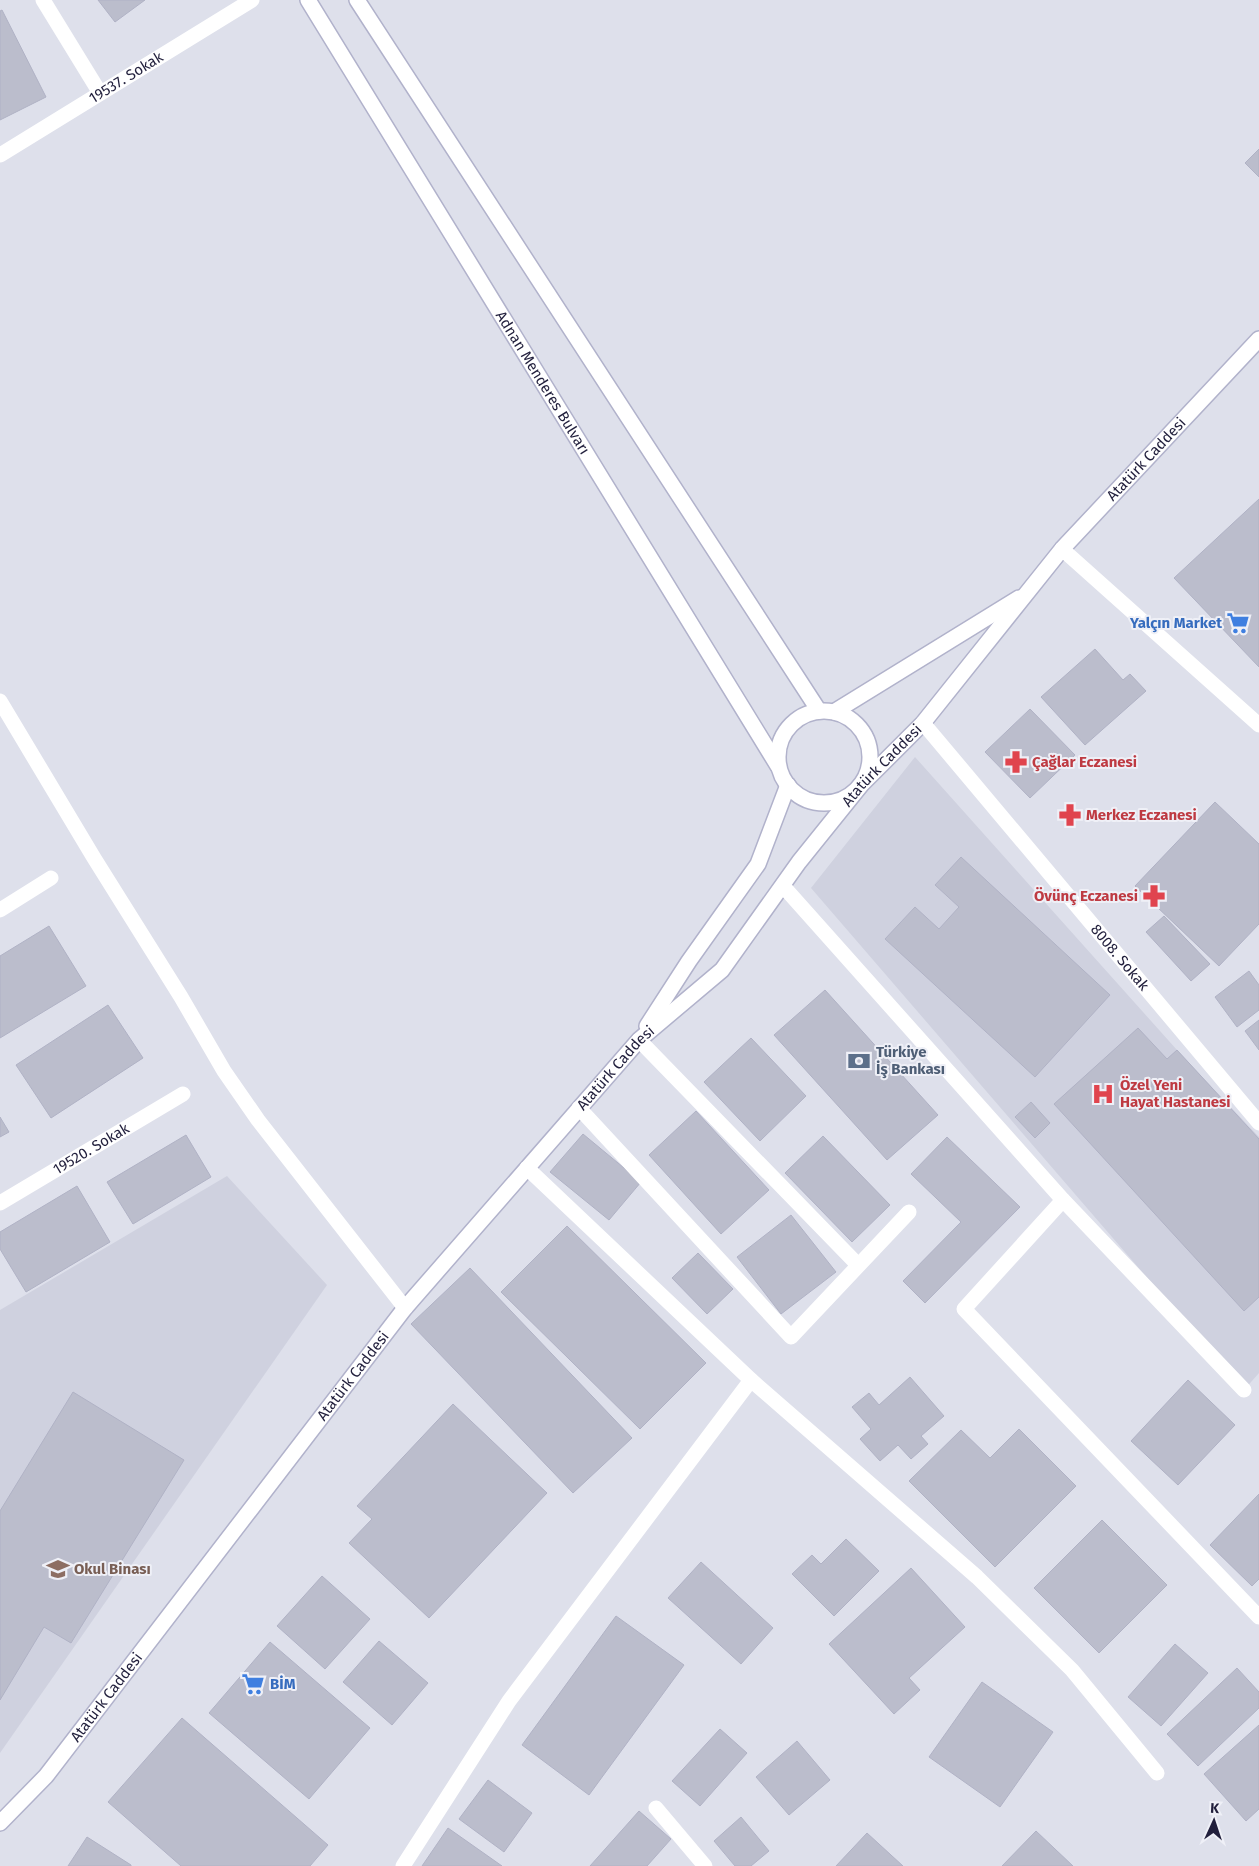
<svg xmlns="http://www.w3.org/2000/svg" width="1259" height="1866" viewBox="0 0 1259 1866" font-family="'Fira Sans',sans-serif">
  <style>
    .built { fill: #cfd1df }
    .building { fill: #bbbdcc; stroke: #b0b2c5 }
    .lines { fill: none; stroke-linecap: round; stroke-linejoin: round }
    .secondary-casing { stroke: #b1b2cb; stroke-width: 18 }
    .street { stroke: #fff; stroke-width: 15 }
    .secondary { stroke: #fff; stroke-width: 15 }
    .labels { text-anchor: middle; stroke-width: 4; stroke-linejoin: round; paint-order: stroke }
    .street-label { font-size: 15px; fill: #211f3c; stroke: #eff0f7 }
    .shop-label { font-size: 15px; font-weight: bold; fill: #366cbe; stroke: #eff0f7; text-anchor: end }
    .health-label { font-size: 15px; font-weight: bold; fill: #be3a42; stroke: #eff0f7; text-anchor: start }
    .service-label { font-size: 15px; font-weight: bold; fill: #4e5e75; stroke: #eff0f7; text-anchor: start }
    .education-label { font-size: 15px; font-weight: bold; fill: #785e54; stroke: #eff0f7; text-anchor: start }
  </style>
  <rect width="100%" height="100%" fill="#dee0eb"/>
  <g class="built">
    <polygon points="915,757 1177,1050 1259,1137 1259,1373 1244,1390 811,888"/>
    <polygon points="227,1176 327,1285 0,1753 0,1310"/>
  </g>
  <g class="building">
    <polygon points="98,0 145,0 115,22"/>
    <polygon points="2,10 46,97 0,120 0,11"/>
    <polygon points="1259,149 1259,177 1245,163"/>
    <polygon points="1259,499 1259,667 1174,578"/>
    <polygon points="1095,649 1123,680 1130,674 1146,691 1085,745 1041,697"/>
    <polygon points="1030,709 1075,755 1030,798 985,752"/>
    <polygon points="1215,802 1259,844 1259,924 1219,966 1135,886"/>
    <polygon points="961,857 1110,995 1035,1077 885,939 915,907 939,929 959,907 935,885"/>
    <polygon points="1164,916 1210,964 1191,981 1146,932"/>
    <polygon points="49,926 86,986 0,1038 0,956"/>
    <polygon points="1249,971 1259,985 1259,1010 1237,1027 1215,997"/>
    <polygon points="825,990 938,1115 887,1160 774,1035"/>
    <polygon points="108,1005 143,1058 51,1118 16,1065"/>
    <polygon points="1259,1020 1259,1050 1245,1031"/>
    <polygon points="1138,1028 1167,1059 1177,1050 1259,1139 1259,1297 1244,1311 1054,1104"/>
    <polygon points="751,1038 806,1096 760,1141 704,1082"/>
    <polygon points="1031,1102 1050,1123 1035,1138 1015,1117"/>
    <polygon points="696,1111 769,1190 721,1234 649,1155"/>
    <polygon points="0,1117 9,1132 0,1137"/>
    <polygon points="583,1134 641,1182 609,1220 550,1172"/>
    <polygon points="186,1135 211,1177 133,1224 107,1182"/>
    <polygon points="823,1136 890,1205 852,1242 785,1173"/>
    <polygon points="947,1137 1020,1207 925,1303 903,1281 961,1222 911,1174"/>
    <polygon points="77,1186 110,1242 26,1292 0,1249 0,1232"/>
    <polygon points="791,1215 836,1272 781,1314 737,1257"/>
    <polygon points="567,1226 706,1363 640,1429 501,1292"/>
    <polygon points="698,1253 733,1289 707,1314 672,1278"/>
    <polygon points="470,1268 632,1438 573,1493 411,1324"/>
    <polygon points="910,1377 944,1416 921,1436 928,1444 911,1459 898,1445 880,1461 860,1439 871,1429 852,1407 869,1393 879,1405"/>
    <polygon points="1188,1380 1235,1425 1178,1485 1131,1441"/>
    <polygon points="73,1392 184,1460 71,1643 44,1627 0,1700 0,1511"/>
    <polygon points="453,1404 547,1493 429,1618 349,1543 372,1519 357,1506"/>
    <polygon points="1019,1429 1076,1486 995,1567 909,1481 961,1430 990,1458"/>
    <polygon points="1259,1494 1259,1579 1252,1586 1210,1545"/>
    <polygon points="1102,1520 1167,1585 1099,1653 1034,1588"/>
    <polygon points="846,1539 879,1571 834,1616 792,1574 812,1555 821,1564"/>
    <polygon points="701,1562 773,1628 741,1664 668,1598"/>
    <polygon points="911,1568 965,1627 909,1678 920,1690 894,1714 829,1644"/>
    <polygon points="322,1576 370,1619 325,1669 277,1626"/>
    <polygon points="616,1616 684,1665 589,1795 522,1745"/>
    <polygon points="379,1641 428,1683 392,1725 343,1682"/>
    <polygon points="270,1642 370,1728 309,1799 209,1713"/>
    <polygon points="1175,1644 1208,1673 1161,1726 1128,1697"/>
    <polygon points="1237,1668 1259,1692 1259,1708 1198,1766 1167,1734"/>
    <polygon points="982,1682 1053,1732 1000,1807 929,1757"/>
    <polygon points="182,1718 328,1845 310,1866 181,1866 108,1802"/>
    <polygon points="1259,1725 1259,1809 1246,1821 1204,1774"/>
    <polygon points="720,1729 747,1753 700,1806 672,1781"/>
    <polygon points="797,1741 830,1780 789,1815 756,1777"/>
    <polygon points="488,1780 532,1813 504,1852 459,1819"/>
    <polygon points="639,1811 671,1839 647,1866 590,1866"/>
    <polygon points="741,1817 769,1851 751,1866 735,1866 714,1841"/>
    <polygon points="448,1828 502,1866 422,1866"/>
    <polygon points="1036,1831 1073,1866 1002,1866"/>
    <polygon points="867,1833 903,1866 836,1866"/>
    <polygon points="87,1837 131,1865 131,1866 68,1866"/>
  </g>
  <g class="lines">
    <defs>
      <g id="secondary">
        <path id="s4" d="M308,0L778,766"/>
        <polyline points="357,0 819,711"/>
        <circle cx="824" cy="757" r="46"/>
        <polyline points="834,712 1019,598"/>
        <polyline points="647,1026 689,961 758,864 788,785"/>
        <path id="s5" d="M0,1823L46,1776L405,1308L639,1040L722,970L799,862L861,785L923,723L1062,549L1259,339"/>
      </g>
    </defs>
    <use href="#secondary" class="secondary-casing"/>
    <g class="street">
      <polyline points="43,0 100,93"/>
      <path id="s1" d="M0,155L252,0"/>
      <polyline points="1062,549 1259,725"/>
      <polyline points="0,701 94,858 181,997 224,1071 258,1120 405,1308"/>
      <path id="s2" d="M923,723L1259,1123"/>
      <polyline points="783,886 1063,1200 1244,1390"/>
      <polyline points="0,910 51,878"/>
      <polyline points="639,1040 858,1265"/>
      <polyline points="579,1108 791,1337 909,1212"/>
      <polyline points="527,1168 751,1380 977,1577 1072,1670 1157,1773"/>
      <polyline points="1063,1200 964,1309 1259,1617"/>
      <path id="s3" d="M0,1203L183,1094"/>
      <polyline points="656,1808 705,1866"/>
      <polyline points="403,1866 509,1701 751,1380"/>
    </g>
    <use href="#secondary" class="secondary"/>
  </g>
  <defs>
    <symbol id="supermarket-bare" viewBox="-9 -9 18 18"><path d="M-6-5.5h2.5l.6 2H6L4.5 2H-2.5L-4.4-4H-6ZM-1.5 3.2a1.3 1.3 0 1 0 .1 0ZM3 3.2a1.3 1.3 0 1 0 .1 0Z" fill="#3f7fe0" stroke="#eff0f7" stroke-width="2.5" paint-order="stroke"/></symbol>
    <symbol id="pharmacy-bare" viewBox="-9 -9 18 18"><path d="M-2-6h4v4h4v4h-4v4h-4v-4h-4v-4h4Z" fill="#e0444e" stroke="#eff0f7" stroke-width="2.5" paint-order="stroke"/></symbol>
    <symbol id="bank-bare" viewBox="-9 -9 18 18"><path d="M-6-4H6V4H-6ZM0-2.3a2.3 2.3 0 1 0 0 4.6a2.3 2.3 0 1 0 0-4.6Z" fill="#5c6f8a" stroke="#eff0f7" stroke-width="2.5" paint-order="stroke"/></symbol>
    <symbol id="hospital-bare" viewBox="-9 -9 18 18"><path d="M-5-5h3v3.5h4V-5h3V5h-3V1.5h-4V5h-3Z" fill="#e0444e" stroke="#eff0f7" stroke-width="2.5" paint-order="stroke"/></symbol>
    <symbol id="school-bare" viewBox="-9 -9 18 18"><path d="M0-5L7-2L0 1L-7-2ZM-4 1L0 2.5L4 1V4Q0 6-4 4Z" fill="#8d6e63" stroke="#eff0f7" stroke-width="2.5" paint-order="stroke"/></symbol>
  </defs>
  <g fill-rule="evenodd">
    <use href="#supermarket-bare" x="1222" y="607" width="32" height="32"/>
    <use href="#pharmacy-bare" x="1000" y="746" width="32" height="32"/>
    <use href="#pharmacy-bare" x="1054" y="799" width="32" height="32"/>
    <use href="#pharmacy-bare" x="1138" y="880" width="32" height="32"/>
    <use href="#bank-bare" x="843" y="1045" width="32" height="32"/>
    <use href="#hospital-bare" x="1087" y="1078" width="32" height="32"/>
    <use href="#school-bare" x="42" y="1553" width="32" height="32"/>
    <use href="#supermarket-bare" x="237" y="1668" width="32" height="32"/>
  </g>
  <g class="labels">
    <g class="street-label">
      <text dy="5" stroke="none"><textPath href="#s1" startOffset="148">19537. Sokak</textPath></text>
      <text dy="5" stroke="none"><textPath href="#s4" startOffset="449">Adnan Menderes Bulvarı</textPath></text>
      <text dy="5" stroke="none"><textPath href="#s5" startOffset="1785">Atatürk Caddesi</textPath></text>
      <text dy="5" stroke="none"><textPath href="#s5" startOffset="1380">Atatürk Caddesi</textPath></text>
      <text dy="5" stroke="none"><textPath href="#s2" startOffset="306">8008. Sokak</textPath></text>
      <text dy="5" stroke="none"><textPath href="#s5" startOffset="975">Atatürk Caddesi</textPath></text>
      <text dy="5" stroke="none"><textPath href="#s3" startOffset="106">19520. Sokak</textPath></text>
      <text dy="5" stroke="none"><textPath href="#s5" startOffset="570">Atatürk Caddesi</textPath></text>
      <text dy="5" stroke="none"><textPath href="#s5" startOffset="165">Atatürk Caddesi</textPath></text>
    </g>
    <g class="shop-label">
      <text x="1222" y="628">Yalçın Market</text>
      <text x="270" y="1689" text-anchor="start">BİM</text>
    </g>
    <g class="health-label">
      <text x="1032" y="767">Çağlar Eczanesi</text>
      <text x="1086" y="820">Merkez Eczanesi</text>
      <text x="1138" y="901" text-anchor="end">Övünç Eczanesi</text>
      <text x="1120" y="1090">Özel Yeni<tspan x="1120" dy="17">Hayat Hastanesi</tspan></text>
    </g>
    <g class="service-label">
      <text x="876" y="1057">Türkiye<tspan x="876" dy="17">İş Bankası</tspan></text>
    </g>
    <g class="education-label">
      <text x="74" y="1574">Okul Binası</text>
    </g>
  </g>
  <g transform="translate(1214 1821) rotate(3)" stroke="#eff0f7" stroke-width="4" paint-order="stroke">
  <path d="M0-4L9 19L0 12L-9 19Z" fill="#211f3c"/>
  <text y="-8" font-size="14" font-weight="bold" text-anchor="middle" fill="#211f3c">K</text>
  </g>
</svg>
